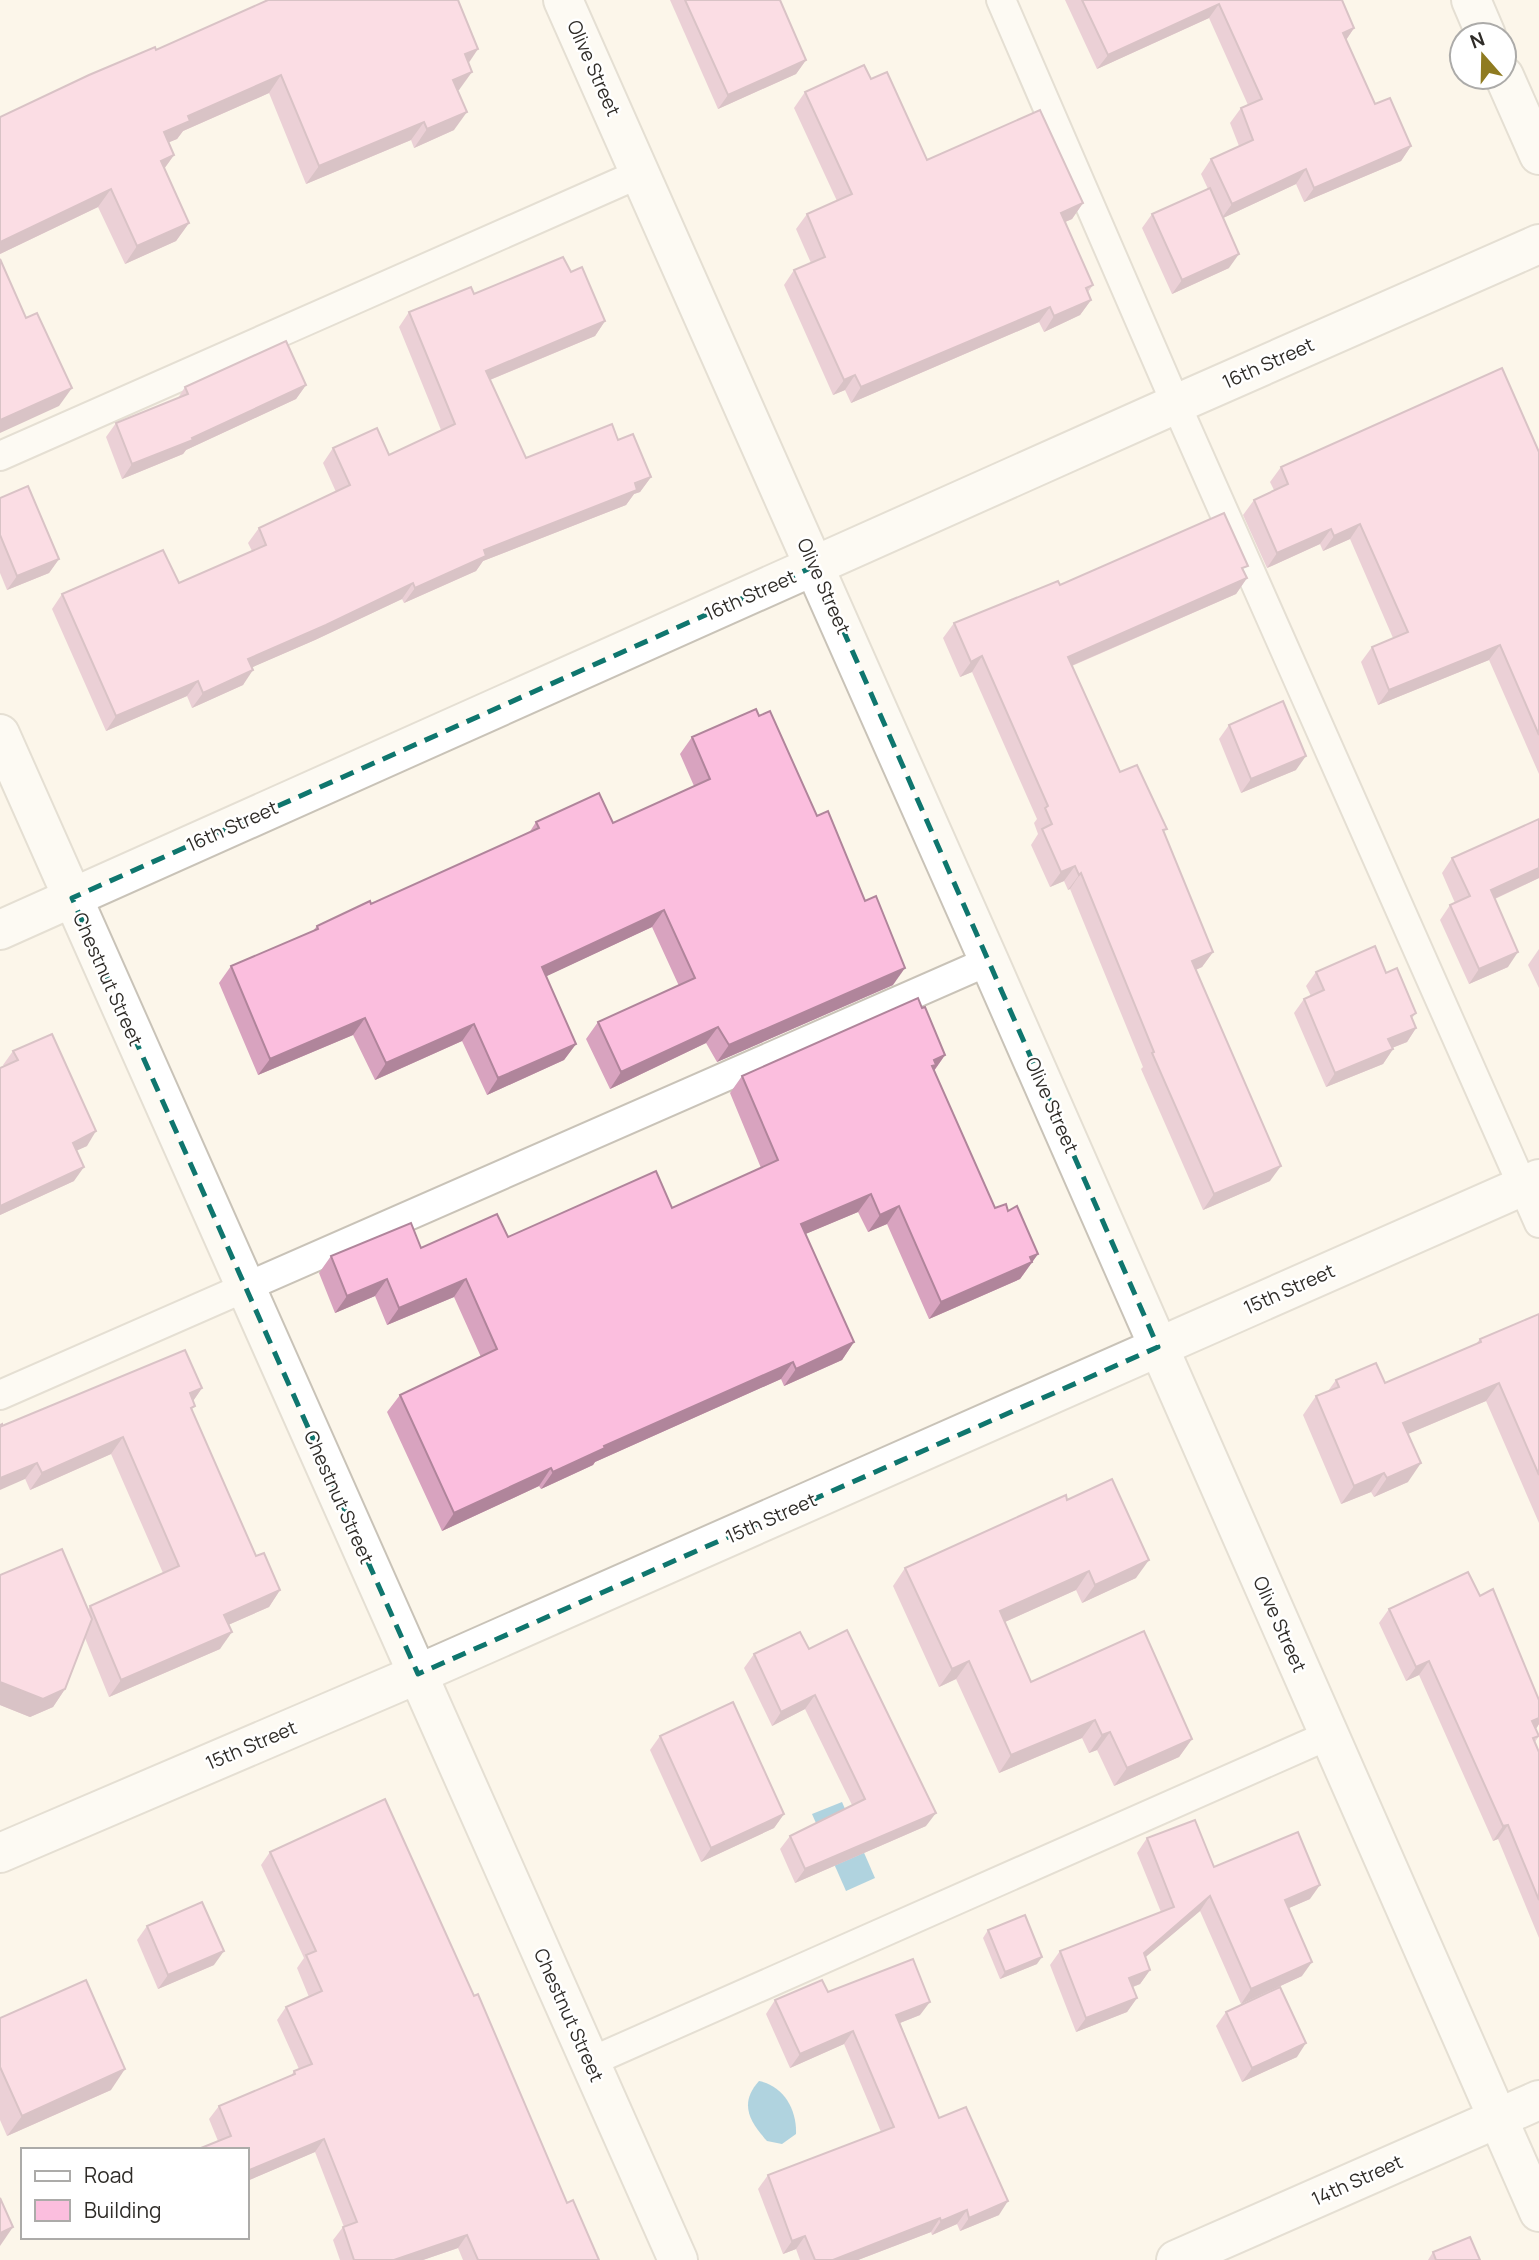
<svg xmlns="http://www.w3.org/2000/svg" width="1539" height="2260" viewBox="0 0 1539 2260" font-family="Manrope,sans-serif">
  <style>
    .water { fill: #56a8d3 }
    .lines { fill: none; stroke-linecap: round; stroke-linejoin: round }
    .service-casing { stroke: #c9c3b8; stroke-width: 32 }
    .minor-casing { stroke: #c9c3b8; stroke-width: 42 }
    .tertiary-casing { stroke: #c9c3b8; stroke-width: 42 }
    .service { stroke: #fff; stroke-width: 28 }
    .minor { stroke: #fff; stroke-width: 38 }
    .tertiary { stroke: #fff; stroke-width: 38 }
    .wall { fill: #d8a3bf }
    .shaded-wall { fill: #b0859b }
    .building { fill: #fbbede; stroke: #b0859b; stroke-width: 2 }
    .marked { fill: none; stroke: #0f766e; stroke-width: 5; stroke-dasharray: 14 9; stroke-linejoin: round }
    .labels { text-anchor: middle; stroke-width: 5; stroke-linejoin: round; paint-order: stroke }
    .street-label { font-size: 19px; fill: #2f2c28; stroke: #fff }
  </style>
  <rect width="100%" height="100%" fill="#fcf6ea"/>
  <g class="water">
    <polygon points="842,1802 875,1878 846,1891 812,1814"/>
    <path d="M759,2081C784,2086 797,2110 796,2134L782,2144L767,2141C749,2121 739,2103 759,2081Z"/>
  </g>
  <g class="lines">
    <defs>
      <g id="service">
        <polyline points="1001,0 1176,404 1539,1223"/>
        <polyline points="0,456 641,173"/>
        <polyline points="0,1395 989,961"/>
        <polyline points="590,2062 1329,1735"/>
      </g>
      <g id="minor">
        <polyline points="563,0 989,961 1539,2212"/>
        <polyline points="0,734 678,2260"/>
        <polyline points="0,930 1176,404 1539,244"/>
        <polyline points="0,1853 418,1674 1539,1179"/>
        <polyline points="1176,2260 1539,2100"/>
      </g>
      <g id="tertiary">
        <polyline points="1471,0 1486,35"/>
        <polyline points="1504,76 1539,155"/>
      </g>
    </defs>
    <use href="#service" class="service-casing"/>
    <use href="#minor" class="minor-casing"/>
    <use href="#tertiary" class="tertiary-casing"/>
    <use href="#service" class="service"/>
    <use href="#minor" class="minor"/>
    <use href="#tertiary" class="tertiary"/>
  </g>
  <g class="wall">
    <polygon points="670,0 780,0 806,60 796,74 718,109"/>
    <polygon points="1065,0 1342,0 1354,28 1346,40 1375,104 1411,146 1401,161 1304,202 1296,184 1223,218 1229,268 1172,294 1142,228 1152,214 1208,189 1201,174 1211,159 1239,146 1230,123 1241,108 1248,105 1209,18 1097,69"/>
    <polygon points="156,50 468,63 459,90 457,91 454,130 414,148 411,140 306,184 269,93 183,131 177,139 168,142 174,155 164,169 189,223 176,241 125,264 98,207 0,254 0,117"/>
    <polygon points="871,79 927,160 1083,203 1072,219 1065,222 1093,285 1088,292 1091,300 1080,315 1044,332 1039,322 851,403 845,390 833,395 784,285 794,270 811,263 796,229 807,214 837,201 794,108 805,92"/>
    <polygon points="571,272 605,321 595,336 490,380 526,458 618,440 651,477 640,492 634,494 626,505 483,561 476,571 404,603 402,599 315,640 252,667 243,685 192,708 187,696 106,731 52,609 62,594 179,583 252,551 248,543 259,528 336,492 323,463 333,448 389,455 441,430 399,327 409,312 474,294"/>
    <polygon points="306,385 296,399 186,450 183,454 122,479 106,437 116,423 178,398 185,387"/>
    <polygon points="1539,452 1539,774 1489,660 1378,705 1361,662 1372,647 1393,638 1350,539 1323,551 1320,544 1267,568 1243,515 1254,500 1274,490 1270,482 1281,467"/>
    <polygon points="0,498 59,559 49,573 7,590 0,573"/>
    <polygon points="1244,572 1247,578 1236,594 1072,666 1120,772 1164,833 1213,952 1202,967 1196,970 1270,1181 1203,1210 1141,1069 1143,1067 1070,889 1068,890 1064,881 1050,887 1031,845 1038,834 1034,823 1037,819 972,672 960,677 943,638 954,623 1060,585"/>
    <polygon points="759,716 893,985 717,1062 706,1043 610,1089 586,1039 598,1022 679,986 652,927 546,976 576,1044 564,1060 487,1095 462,1041 375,1080 353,1035 258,1075 219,983 231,966 312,932 317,926 371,904 529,833 536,822 613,823 694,786 680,754 692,737"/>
    <polygon points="1229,725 1296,770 1241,793 1219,739"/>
    <polygon points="1539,819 1539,878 1495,899 1508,967 1469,984 1440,920 1450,905 1455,903 1442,873 1452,858"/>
    <polygon points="1539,949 1539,988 1528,965"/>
    <polygon points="1316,972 1386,973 1416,1013 1412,1018 1416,1028 1407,1042 1392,1048 1393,1049 1383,1064 1326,1087 1294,1013 1304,999 1311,996 1306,986"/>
    <polygon points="13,1051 87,1146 76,1150 74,1181 0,1215 0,1068 4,1066 3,1065"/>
    <polygon points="945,1055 934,1071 995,1208 1008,1211 1038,1254 1020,1279 929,1319 887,1224 868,1232 858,1212 805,1234 854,1342 842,1360 784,1386 781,1379 595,1462 593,1465 541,1489 539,1486 442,1531 387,1412 400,1395 481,1357 454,1297 387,1325 375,1296 335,1313 319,1273 331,1256 421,1248 508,1237 672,1208 761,1168 730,1093 742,1076"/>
    <polygon points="1539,1314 1539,1523 1486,1401 1408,1434 1408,1482 1374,1497 1371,1492 1341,1504 1303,1415 1316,1396 1328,1391 1336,1380 1385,1383 1476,1344 1480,1339"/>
    <polygon points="202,1388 193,1401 192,1411 256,1556 280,1590 269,1607 228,1625 220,1649 109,1697 85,1638 65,1689 53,1707 30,1717 0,1705 0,1575 88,1610 90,1606 163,1573 111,1454 30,1490 2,1426"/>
    <polygon points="1067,1500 1136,1578 1082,1603 1076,1590 1005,1622 1031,1682 1192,1739 1179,1757 1114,1786 1097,1750 1089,1753 1082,1738 999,1773 956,1679 939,1687 893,1586 905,1568"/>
    <polygon points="1480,1596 1539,1700 1539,1724 1536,1729 1539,1736 1535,1742 1539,1752 1539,1938 1498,1839 1493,1841 1419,1675 1406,1681 1379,1623 1389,1609"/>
    <polygon points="809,1649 926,1826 795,1883 780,1849 790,1836 852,1805 805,1709 772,1726 744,1668 754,1654"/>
    <polygon points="660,1736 784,1814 774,1828 701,1862 650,1750"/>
    <polygon points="1147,1838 1214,1867 1310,1899 1289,1908 1302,1976 1241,2004 1200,1911 1145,1957 1150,1970 1140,1984 1133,1987 1137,1998 1127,2012 1076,2032 1050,1965 1060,1951 1161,1912 1137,1853"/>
    <polygon points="270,1852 567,2203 599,2260 463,2260 458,2248 423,2260 340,2260 333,2240 343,2227 344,2227 315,2152 247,2181 247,2150 218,2141 209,2119 219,2106 291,2076 294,2071 299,2069 277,2020 286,2007 309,1997 297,1968 304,1958 261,1865"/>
    <polygon points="147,1926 214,1965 158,1989 137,1940"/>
    <polygon points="988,1930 1037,1964 1000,1979 983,1938"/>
    <polygon points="828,1992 920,2015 900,2023 939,2118 999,2215 960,2231 957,2224 932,2235 931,2232 858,2260 800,2260 796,2249 783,2254 758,2189 768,2175 881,2132 844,2044 790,2068 766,2014 775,2000"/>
    <polygon points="1226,2012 1297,2057 1242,2082 1216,2026"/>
    <polygon points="0,2018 111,2090 7,2136 0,2120"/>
    <polygon points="1433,2252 1480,2260 1428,2260"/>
  </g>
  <g class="shaded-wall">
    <polygon points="1219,4 1209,18 1097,69 1108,55"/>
    <polygon points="1354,28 1344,43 1343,33"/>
    <polygon points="478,49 466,67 465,54"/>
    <polygon points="806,60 796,74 718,109 728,95"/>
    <polygon points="472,72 459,90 440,98 453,80"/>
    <polygon points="281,75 269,93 183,131 177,139 151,150 164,132 188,116"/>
    <polygon points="467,112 454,130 414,148 427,129"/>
    <polygon points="424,122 411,140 306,184 319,166"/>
    <polygon points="1411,146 1401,161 1304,202 1314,188"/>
    <polygon points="174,155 161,173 161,161"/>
    <polygon points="1306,169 1296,184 1221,219 1232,204"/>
    <polygon points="111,189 98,207 0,254 0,242"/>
    <polygon points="1083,203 1072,219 1051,228 1061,213"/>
    <polygon points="189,223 176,241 125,264 137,246"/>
    <polygon points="1239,254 1229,268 1172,294 1182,280"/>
    <polygon points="1091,300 1080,315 1044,332 1054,316"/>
    <polygon points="1050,307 1039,322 851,403 861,387"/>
    <polygon points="605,321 595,336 475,386 486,371"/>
    <polygon points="855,375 845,390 833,395 844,380"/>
    <polygon points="306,385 296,399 186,450 183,454 122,479 132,464"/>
    <polygon points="72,388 59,406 0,433 0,420"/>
    <polygon points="651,477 640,492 634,494 626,505 483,561 476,571 404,603 415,588 484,550"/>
    <polygon points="1360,524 1350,539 1323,551 1334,536"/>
    <polygon points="1331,529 1320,544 1267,568 1277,553"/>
    <polygon points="59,559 49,573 7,590 17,576"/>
    <polygon points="1247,578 1236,594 1057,672 1068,657"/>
    <polygon points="413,583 402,599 315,640 237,674 248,659"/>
    <polygon points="1500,645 1489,660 1378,705 1389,690"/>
    <polygon points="982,656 972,672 960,677 971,662"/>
    <polygon points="253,670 243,685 192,708 203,693"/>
    <polygon points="198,681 187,696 106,731 116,716"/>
    <polygon points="1306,756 1296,770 1241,793 1251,779"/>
    <polygon points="1075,866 1064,881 1050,887 1061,872"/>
    <polygon points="1539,868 1539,878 1481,905 1491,890"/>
    <polygon points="1081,873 1070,889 1068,890 1079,875"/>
    <polygon points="664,910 652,927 530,984 542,967"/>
    <polygon points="1213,952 1202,967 1181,976 1192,961"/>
    <polygon points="1518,952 1508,967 1469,984 1479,969"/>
    <polygon points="905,968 893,985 717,1062 729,1045"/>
    <polygon points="365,1018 353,1035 258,1075 270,1059"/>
    <polygon points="474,1024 462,1041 375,1080 386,1063"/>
    <polygon points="718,1027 706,1043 610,1089 621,1072"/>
    <polygon points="1416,1028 1407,1042 1379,1053 1388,1039"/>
    <polygon points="576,1044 564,1060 487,1095 498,1078"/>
    <polygon points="1393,1049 1383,1064 1326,1087 1335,1073"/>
    <polygon points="945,1055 933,1072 929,1074 934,1060"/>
    <polygon points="96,1131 87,1146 63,1157 73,1143"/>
    <polygon points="1281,1166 1270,1181 1203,1210 1214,1194"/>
    <polygon points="84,1167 74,1181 0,1215 0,1206"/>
    <polygon points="871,1194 858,1212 789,1241 801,1224"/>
    <polygon points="899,1206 887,1224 868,1232 880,1215"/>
    <polygon points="1038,1254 1020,1279 929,1319 941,1302"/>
    <polygon points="387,1279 375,1296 335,1313 347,1296"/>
    <polygon points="466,1279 454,1297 387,1325 399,1308"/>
    <polygon points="854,1342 842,1360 784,1386 796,1369"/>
    <polygon points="793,1362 781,1379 595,1462 593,1465 541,1489 553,1472 604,1446"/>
    <polygon points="1499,1383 1486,1401 1391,1441 1403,1423"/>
    <polygon points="202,1388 191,1404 190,1393"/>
    <polygon points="123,1437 111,1454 30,1490 42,1473"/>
    <polygon points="37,1463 25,1479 0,1490 0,1478"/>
    <polygon points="1421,1463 1408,1482 1374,1497 1387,1478"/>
    <polygon points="551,1468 539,1486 442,1531 454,1513"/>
    <polygon points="1384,1473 1371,1492 1341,1504 1354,1486"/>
    <polygon points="1149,1560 1136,1578 1082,1603 1095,1585"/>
    <polygon points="1089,1571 1076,1590 987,1630 1000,1611"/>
    <polygon points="280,1590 269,1607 212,1632 224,1615"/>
    <polygon points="232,1632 220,1649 109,1697 121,1680"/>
    <polygon points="969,1661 956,1679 939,1687 952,1669"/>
    <polygon points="1429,1661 1419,1675 1406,1681 1416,1667"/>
    <polygon points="0,1682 65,1689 53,1707 30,1717 0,1705"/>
    <polygon points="815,1695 805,1709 772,1726 781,1712"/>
    <polygon points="1539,1718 1539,1724 1535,1730 1532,1721"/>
    <polygon points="1095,1720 1082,1738 999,1773 1011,1755"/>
    <polygon points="1110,1732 1097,1750 1089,1753 1102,1735"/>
    <polygon points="1192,1739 1179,1757 1114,1786 1127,1768"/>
    <polygon points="936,1813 926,1826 795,1883 805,1869"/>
    <polygon points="784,1814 774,1828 701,1862 711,1848"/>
    <polygon points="1508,1825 1498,1839 1493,1841 1503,1826"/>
    <polygon points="1320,1885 1310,1899 1275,1914 1285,1900"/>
    <polygon points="1210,1896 1200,1911 1134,1967 1144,1953"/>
    <polygon points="224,1951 214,1965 158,1989 168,1975"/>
    <polygon points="1042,1957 1037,1964 1000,1979 1005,1972"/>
    <polygon points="1312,1962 1302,1976 1241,2004 1251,1989"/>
    <polygon points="1150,1970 1140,1984 1119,1992 1129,1978"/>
    <polygon points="1137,1998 1127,2012 1076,2032 1086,2018"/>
    <polygon points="930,2002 920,2015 887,2028 896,2015"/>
    <polygon points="853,2031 844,2044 790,2068 800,2054"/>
    <polygon points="1306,2043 1297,2057 1242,2082 1252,2068"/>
    <polygon points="125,2069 111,2090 7,2136 22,2116"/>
    <polygon points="324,2139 315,2152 247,2181 247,2171"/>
    <polygon points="1008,2201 999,2215 960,2231 969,2218"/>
    <polygon points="967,2210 957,2224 932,2235 941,2221"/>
    <polygon points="940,2218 931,2232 858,2260 833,2260"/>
    <polygon points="13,2227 0,2246 0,2233"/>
    <polygon points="467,2235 458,2248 423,2260 394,2260"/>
    <polygon points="805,2236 796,2249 783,2254 792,2241"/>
  </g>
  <g class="building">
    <polygon points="268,0 458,0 478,49 465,54 472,72 453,80 467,112 427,129 424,122 319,166 281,75 188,116 190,121 164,132 174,155 161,161 189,223 137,246 111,189 0,242 0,117 89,75 155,47 156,50"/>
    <polygon points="685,0 780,0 806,60 728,95"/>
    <polygon points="1082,0 1342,0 1354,28 1343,33 1375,104 1390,98 1411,146 1314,188 1306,169 1232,204 1211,159 1253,140 1241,108 1262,99 1219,4 1108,55"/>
    <polygon points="864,65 871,79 887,72 927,160 1040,110 1083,203 1061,213 1093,285 1086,288 1091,300 1054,316 1050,307 861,387 855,375 844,380 794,270 825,257 807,214 852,194 805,92"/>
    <polygon points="1210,188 1239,254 1182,280 1152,214"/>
    <polygon points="563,257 571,272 582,267 605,321 486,371 526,458 612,424 618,440 633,434 651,477 635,483 637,490 484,550 486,556 415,588 413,583 326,625 248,659 253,670 203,693 198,681 116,716 62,594 163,550 179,583 266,545 259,528 350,485 333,448 377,428 389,455 455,424 409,312 471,287 474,294"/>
    <polygon points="0,259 26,318 37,313 72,388 0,420"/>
    <polygon points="286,341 306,385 192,438 193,440 132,464 116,423 188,394 185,387"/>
    <polygon points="1502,368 1539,452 1539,735 1500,645 1389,690 1372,647 1408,632 1360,524 1334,536 1331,529 1277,553 1254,500 1288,484 1281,467"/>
    <polygon points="28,486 59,559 17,576 0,535 0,498"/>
    <polygon points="1224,513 1248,566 1242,568 1247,578 1068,657 1120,772 1137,765 1167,829 1163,830 1213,952 1192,961 1281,1166 1214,1194 1152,1053 1154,1052 1081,873 1079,875 1075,866 1061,872 1042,829 1052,824 1045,808 1048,806 982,656 971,662 954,623 1058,581 1060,585"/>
    <polygon points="1283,701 1306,756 1251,779 1229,725"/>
    <polygon points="756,709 759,716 770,711 817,816 828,811 865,901 876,896 905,968 729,1045 718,1027 621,1072 598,1022 695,978 664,910 542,967 576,1044 498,1078 474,1024 386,1063 365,1018 270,1059 231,966 318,929 317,926 370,901 371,904 539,828 536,822 599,793 613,823 710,779 692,737"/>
    <polygon points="1539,819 1539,868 1491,890 1518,952 1479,969 1450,905 1470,896 1452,858"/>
    <polygon points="1375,946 1386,973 1397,968 1416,1013 1411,1016 1416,1028 1388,1039 1393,1049 1335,1073 1304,999 1324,990 1316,972"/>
    <polygon points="918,998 922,1008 925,1007 945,1055 934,1060 936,1065 932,1066 995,1208 1006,1204 1008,1211 1017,1206 1038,1254 1030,1257 1032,1262 941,1302 899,1206 880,1215 871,1194 801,1224 854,1342 796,1369 793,1362 604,1446 605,1448 553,1472 551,1468 454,1513 400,1395 497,1349 466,1279 399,1308 387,1279 347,1296 331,1256 411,1223 421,1248 497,1214 508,1237 656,1171 672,1208 778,1160 742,1076"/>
    <polygon points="52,1034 96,1131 73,1143 84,1167 0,1206 0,1068 18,1060 13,1051"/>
    <polygon points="1539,1314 1539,1475 1499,1383 1403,1423 1421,1463 1387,1478 1384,1473 1354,1486 1316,1396 1339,1387 1336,1380 1376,1363 1385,1383 1481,1342 1480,1339"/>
    <polygon points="185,1350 202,1388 190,1393 195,1406 191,1408 256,1556 264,1553 280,1590 224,1615 232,1632 121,1680 90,1606 179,1566 123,1437 42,1473 37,1463 0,1478 0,1425 2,1424 2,1426"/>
    <polygon points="1112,1479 1149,1560 1095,1585 1089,1571 1000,1611 1031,1682 1144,1631 1192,1739 1127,1768 1110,1732 1102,1735 1095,1720 1011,1755 969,1661 952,1669 905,1568 1066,1495 1067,1500"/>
    <polygon points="62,1549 92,1619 65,1689 43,1699 0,1682 0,1575"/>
    <polygon points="1468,1572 1480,1596 1493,1589 1539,1700 1539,1718 1532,1721 1539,1736 1533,1738 1539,1752 1539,1900 1508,1825 1503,1826 1429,1661 1416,1667 1389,1609"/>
    <polygon points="847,1630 936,1813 805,1869 790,1836 865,1799 815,1695 781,1712 754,1654 800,1632 809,1649"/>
    <polygon points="733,1702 784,1814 711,1848 660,1736"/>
    <polygon points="385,1799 474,1996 478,1994 567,2203 573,2200 599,2260 478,2260 467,2235 394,2260 354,2260 343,2227 357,2222 324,2139 247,2171 247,2150 196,2150 231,2136 219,2106 295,2074 294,2071 312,2064 286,2007 322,1991 306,1955 316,1951 270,1852"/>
    <polygon points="1195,1820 1214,1867 1298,1832 1320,1885 1285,1900 1312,1962 1251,1989 1210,1896 1144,1953 1150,1970 1129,1978 1137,1998 1086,2018 1060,1951 1174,1907 1147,1838"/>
    <polygon points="202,1902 224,1951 168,1975 147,1926"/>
    <polygon points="1025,1915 1042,1957 1005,1972 988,1930"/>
    <polygon points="913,1959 930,2002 896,2015 939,2118 966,2107 1008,2201 969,2218 967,2210 941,2221 940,2218 833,2260 815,2260 805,2236 792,2241 768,2175 894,2127 853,2031 800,2054 775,2000 822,1980 828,1992"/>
    <polygon points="86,1980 125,2069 22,2116 0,2067 0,2018"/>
    <polygon points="1280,1987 1306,2043 1252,2068 1226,2012"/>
    <polygon points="0,2198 13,2227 0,2233"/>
    <polygon points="1470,2237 1480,2260 1436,2260 1433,2252"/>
  </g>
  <path d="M0 0H1539V2260H0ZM815,566L1158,1347L418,1674L72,898Z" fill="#fcf6ea" fill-opacity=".55" fill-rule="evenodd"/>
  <path class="marked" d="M815,566L1158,1347L418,1674L72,898Z"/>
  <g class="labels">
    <g class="street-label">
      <text transform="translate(594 68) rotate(66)" y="7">Olive Street</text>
      <text transform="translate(1268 363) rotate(-24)" y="7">16th Street</text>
      <text transform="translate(824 586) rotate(66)" y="7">Olive Street</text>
      <text transform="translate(750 595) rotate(-24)" y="7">16th Street</text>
      <text transform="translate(232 826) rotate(-24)" y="7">16th Street</text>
      <text transform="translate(108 979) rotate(66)" y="7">Chestnut Street</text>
      <text transform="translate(1052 1105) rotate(66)" y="7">Olive Street</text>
      <text transform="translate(1289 1289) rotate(-24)" y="7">15th Street</text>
      <text transform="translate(339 1497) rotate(66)" y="7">Chestnut Street</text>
      <text transform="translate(771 1518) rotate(-24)" y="7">15th Street</text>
      <text transform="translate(1280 1624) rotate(66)" y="7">Olive Street</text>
      <text transform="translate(251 1745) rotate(-23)" y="7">15th Street</text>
      <text transform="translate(569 2015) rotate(66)" y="7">Chestnut Street</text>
      <text transform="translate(1357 2180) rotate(-24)" y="7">14th Street</text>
    </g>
  </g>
  <rect x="21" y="2148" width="228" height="91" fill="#ffffff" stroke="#acaba9" stroke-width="2"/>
  <rect x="35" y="2171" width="35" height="10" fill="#ffffff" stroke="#acaba9" stroke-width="2"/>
  <text x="84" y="2183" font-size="21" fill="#2f2c28">Road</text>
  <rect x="35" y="2200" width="35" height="21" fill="#fbbede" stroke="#acaba9" stroke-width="2"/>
  <text x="84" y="2218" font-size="21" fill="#2f2c28">Building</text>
  <g transform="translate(1483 56) rotate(340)"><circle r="33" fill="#ffffff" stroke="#acaba9" stroke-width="2"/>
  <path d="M0-5L12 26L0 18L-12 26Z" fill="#8f7b21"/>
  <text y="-10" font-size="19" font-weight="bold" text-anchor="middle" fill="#2f2c28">N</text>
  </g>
</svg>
